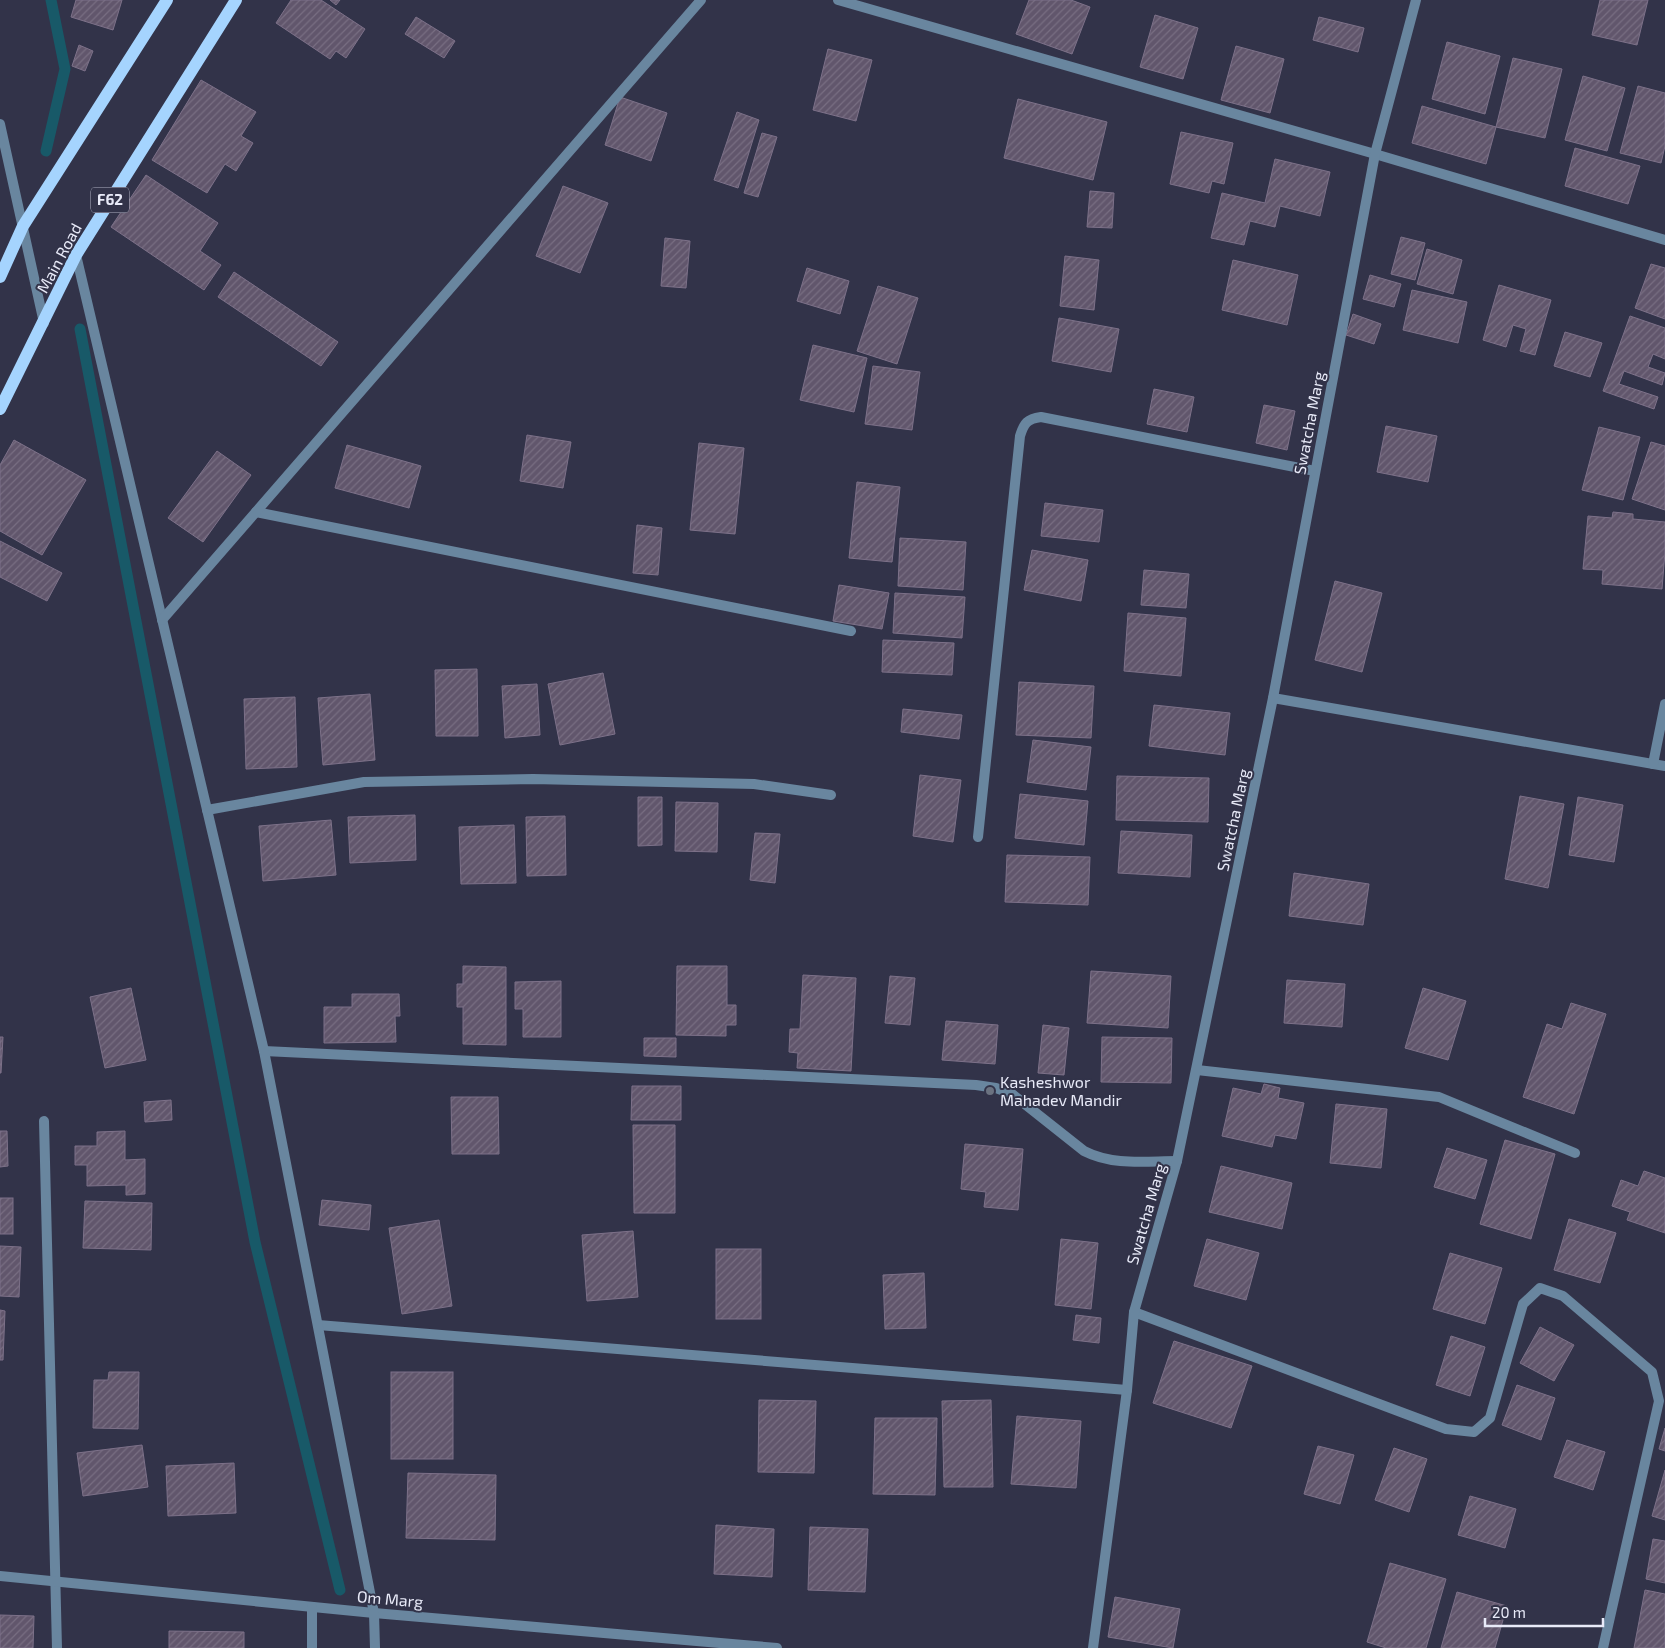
<svg xmlns="http://www.w3.org/2000/svg" width="1665" height="1648" viewBox="0 0 1665 1648" font-family="'Exo 2',sans-serif">
  <style>
    .lines { fill: none; stroke-linecap: round; stroke-linejoin: round }
    .stream { stroke: #185968; stroke-width: 11 }
    .building { fill: url(#building-hatch); stroke: #7d7189 }
    .minor { stroke: #69869f; stroke-width: 10 }
    .tertiary { stroke: #69869f; stroke-width: 10 }
    .primary { stroke: #a5d4fe; stroke-width: 12 }
    .worship-dot { fill: #6b7280; stroke: #323349; stroke-width: 2 }
    .labels { text-anchor: middle; stroke-width: 4; stroke-linejoin: round; paint-order: stroke }
    .shield { fill: #323349; stroke: #b1b3c4; stroke-width: 1 }
    .shield-label { font-size: 15px; font-weight: bold; fill: #e8eaf8 }
    .street-label { font-size: 16px; fill: #e8eaf8; stroke: #323349 }
    .poi-label { font-size: 16px; fill: #e8eaf8; stroke: #323349; text-anchor: start }
  </style>
  <defs>
    <pattern id="building-hatch" width="6" height="6" patternUnits="userSpaceOnUse" patternTransform="scale(1.25)"><rect width="6" height="6" fill="#61566c"/><path d="M-1 1l2-2M0 6l6-6M5 7l2-2" fill="none" stroke="#786e82"/></pattern>
  </defs>
  <rect width="100%" height="100%" fill="#323349"/>
  <g class="lines">
    <g class="stream">
      <polyline points="46,151 65,69 51,0"/>
      <polyline points="80,329 255,1242 340,1590"/>
    </g>
  </g>
  <g class="building">
    <polygon points="76,0 122,0 113,30 71,17"/>
    <polygon points="291,0 321,0 365,29 346,58 336,51 330,59 276,23"/>
    <polygon points="330,0 340,0 336,5"/>
    <polygon points="1029,0 1071,0 1090,7 1072,54 1016,34"/>
    <polygon points="1600,0 1648,0 1637,45 1592,35"/>
    <polygon points="1155,15 1198,28 1183,79 1140,67"/>
    <polygon points="416,17 455,41 444,58 405,34"/>
    <polygon points="1319,17 1364,28 1358,52 1313,40"/>
    <polygon points="1447,42 1500,56 1485,114 1432,99"/>
    <polygon points="79,45 93,51 85,71 72,66"/>
    <polygon points="1236,46 1284,59 1270,113 1221,100"/>
    <polygon points="828,49 872,60 856,121 813,110"/>
    <polygon points="1513,58 1562,69 1545,138 1496,127"/>
    <polygon points="1583,76 1625,88 1607,151 1565,140"/>
    <polygon points="201,80 256,112 241,136 253,143 236,171 225,164 207,193 152,160"/>
    <polygon points="1638,86 1665,93 1665,146 1661,163 1620,153"/>
    <polygon points="620,97 667,113 651,161 605,145"/>
    <polygon points="1018,99 1107,122 1093,180 1004,158"/>
    <polygon points="1422,106 1496,127 1486,164 1412,143"/>
    <polygon points="737,112 759,120 738,188 714,180"/>
    <polygon points="1181,132 1233,143 1224,184 1212,181 1209,193 1170,184"/>
    <polygon points="762,133 777,137 758,197 744,193"/>
    <polygon points="1575,148 1640,166 1628,204 1565,186"/>
    <polygon points="1275,159 1330,172 1320,216 1280,206 1275,227 1250,221 1244,245 1211,238 1222,193 1265,203"/>
    <polygon points="146,175 218,223 200,251 221,265 204,290 111,227"/>
    <polygon points="563,186 608,203 580,273 536,256"/>
    <polygon points="1090,191 1114,193 1112,228 1087,227"/>
    <polygon points="1401,237 1425,243 1415,280 1391,274"/>
    <polygon points="665,238 690,241 686,288 661,286"/>
    <polygon points="1427,249 1462,260 1453,294 1417,284"/>
    <polygon points="1065,256 1099,260 1094,310 1060,306"/>
    <polygon points="1233,260 1298,275 1287,325 1222,310"/>
    <polygon points="1651,264 1665,268 1665,319 1635,308"/>
    <polygon points="807,268 849,281 840,314 797,301"/>
    <polygon points="234,272 338,342 321,366 218,297"/>
    <polygon points="1370,275 1401,284 1394,307 1363,299"/>
    <polygon points="1499,285 1551,300 1535,355 1520,351 1526,329 1513,325 1506,347 1483,340"/>
    <polygon points="878,286 918,298 897,364 857,351"/>
    <polygon points="1412,290 1467,302 1458,343 1403,330"/>
    <polygon points="1353,314 1381,324 1374,344 1346,335"/>
    <polygon points="1630,316 1665,328 1665,359 1653,354 1648,367 1665,373 1662,385 1624,371 1619,384 1658,397 1654,409 1603,391"/>
    <polygon points="1059,318 1119,329 1111,372 1052,361"/>
    <polygon points="1565,332 1602,343 1590,377 1554,366"/>
    <polygon points="813,345 867,358 854,412 800,400"/>
    <polygon points="873,366 920,372 912,430 865,424"/>
    <polygon points="1154,389 1194,397 1187,432 1147,424"/>
    <polygon points="1264,405 1295,411 1287,450 1256,443"/>
    <polygon points="1386,426 1437,436 1428,482 1377,472"/>
    <polygon points="1599,427 1640,437 1623,500 1582,490"/>
    <polygon points="527,435 571,442 563,488 520,481"/>
    <polygon points="14,440 86,480 42,555 0,531 0,465"/>
    <polygon points="1651,442 1665,446 1665,510 1632,499"/>
    <polygon points="699,443 744,448 735,534 690,530"/>
    <polygon points="347,445 421,466 409,508 335,488"/>
    <polygon points="217,451 251,475 203,542 168,518"/>
    <polygon points="857,482 900,487 892,562 849,558"/>
    <polygon points="1045,503 1103,510 1099,542 1041,536"/>
    <polygon points="1613,512 1633,514 1633,519 1665,522 1665,552 1662,589 1602,584 1603,570 1583,569 1588,516 1612,518"/>
    <polygon points="637,525 662,528 658,575 633,573"/>
    <polygon points="900,538 966,542 963,590 898,586"/>
    <polygon points="0,541 62,573 47,601 0,577"/>
    <polygon points="1032,550 1088,560 1081,601 1024,590"/>
    <polygon points="1144,570 1189,574 1186,608 1141,605"/>
    <polygon points="1335,581 1382,593 1362,672 1315,660"/>
    <polygon points="839,585 889,593 882,629 833,621"/>
    <polygon points="895,593 965,597 962,638 893,633"/>
    <polygon points="1128,613 1186,618 1181,676 1124,671"/>
    <polygon points="883,640 954,643 952,675 882,672"/>
    <polygon points="477,669 478,736 436,736 435,670"/>
    <polygon points="603,673 615,734 560,745 548,684"/>
    <polygon points="1019,682 1094,686 1091,738 1016,735"/>
    <polygon points="537,684 540,735 505,738 502,686"/>
    <polygon points="370,694 375,760 323,765 318,698"/>
    <polygon points="295,697 297,767 246,769 244,699"/>
    <polygon points="1154,705 1230,713 1225,755 1149,746"/>
    <polygon points="903,709 962,715 959,739 901,732"/>
    <polygon points="1033,740 1091,747 1086,790 1027,782"/>
    <polygon points="920,775 961,780 953,842 913,836"/>
    <polygon points="1117,776 1209,778 1208,822 1116,820"/>
    <polygon points="1020,794 1088,801 1084,845 1015,838"/>
    <polygon points="1520,796 1564,804 1548,888 1505,879"/>
    <polygon points="638,797 662,797 662,845 638,846"/>
    <polygon points="1578,797 1623,805 1614,862 1569,855"/>
    <polygon points="676,802 718,803 717,852 675,851"/>
    <polygon points="415,815 416,860 350,863 348,817"/>
    <polygon points="565,816 566,875 527,876 526,817"/>
    <polygon points="331,820 336,875 263,881 259,826"/>
    <polygon points="514,825 516,883 461,884 459,827"/>
    <polygon points="1121,831 1192,835 1190,877 1118,873"/>
    <polygon points="755,833 780,834 775,883 750,880"/>
    <polygon points="1007,855 1090,857 1088,905 1005,902"/>
    <polygon points="1294,873 1369,884 1363,925 1289,916"/>
    <polygon points="463,966 506,967 506,1045 463,1044 463,1007 457,1007 457,984 463,984"/>
    <polygon points="677,966 727,966 727,1005 736,1005 736,1025 726,1025 726,1036 676,1035"/>
    <polygon points="1091,971 1171,976 1168,1028 1087,1023"/>
    <polygon points="803,975 856,978 851,1071 797,1068 798,1053 789,1052 790,1029 800,1029"/>
    <polygon points="890,976 915,978 910,1025 885,1023"/>
    <polygon points="1287,980 1345,984 1342,1027 1284,1023"/>
    <polygon points="561,981 561,1037 523,1037 523,1009 515,1009 515,982"/>
    <polygon points="131,988 146,1060 105,1068 90,997"/>
    <polygon points="1423,988 1466,1001 1448,1060 1405,1048"/>
    <polygon points="352,994 399,994 400,1016 395,1016 396,1042 324,1043 324,1007 352,1007"/>
    <polygon points="1571,1003 1606,1014 1574,1114 1523,1097 1547,1024 1562,1029"/>
    <polygon points="946,1021 998,1025 995,1064 942,1060"/>
    <polygon points="1043,1025 1069,1028 1064,1075 1038,1073"/>
    <polygon points="0,1037 3,1037 1,1073 0,1073"/>
    <polygon points="1102,1037 1172,1038 1171,1083 1101,1082"/>
    <polygon points="644,1038 676,1038 676,1057 644,1056"/>
    <polygon points="1264,1084 1280,1088 1278,1098 1304,1103 1296,1139 1275,1135 1272,1147 1222,1136 1233,1088 1261,1094"/>
    <polygon points="632,1086 681,1086 681,1120 631,1120"/>
    <polygon points="451,1097 498,1097 499,1154 452,1154"/>
    <polygon points="171,1100 172,1120 145,1122 144,1102"/>
    <polygon points="1336,1104 1387,1109 1381,1168 1330,1163"/>
    <polygon points="633,1125 675,1125 675,1213 634,1213"/>
    <polygon points="0,1131 7,1131 8,1166 0,1167"/>
    <polygon points="125,1131 125,1160 145,1159 145,1194 126,1195 126,1185 87,1186 87,1165 75,1165 75,1146 97,1146 97,1132"/>
    <polygon points="1505,1140 1555,1154 1531,1239 1480,1224"/>
    <polygon points="965,1144 1023,1149 1018,1210 984,1207 986,1192 961,1189"/>
    <polygon points="1447,1148 1487,1160 1475,1199 1434,1187"/>
    <polygon points="1221,1166 1292,1183 1282,1229 1209,1212"/>
    <polygon points="1644,1171 1665,1178 1665,1233 1627,1220 1630,1212 1612,1206 1621,1180 1638,1186"/>
    <rect x="0" y="1198" width="13" height="36"/>
    <polygon points="322,1200 371,1205 369,1230 319,1225"/>
    <polygon points="85,1201 152,1203 151,1250 83,1248"/>
    <polygon points="1569,1219 1616,1233 1600,1283 1554,1270"/>
    <polygon points="439,1220 452,1306 402,1314 389,1228"/>
    <polygon points="633,1231 638,1297 587,1301 582,1235"/>
    <polygon points="1061,1239 1098,1243 1091,1309 1055,1305"/>
    <polygon points="1207,1239 1259,1253 1246,1300 1194,1286"/>
    <polygon points="0,1246 21,1247 19,1297 0,1296"/>
    <rect x="716" y="1249" width="45" height="70"/>
    <polygon points="1450,1253 1502,1268 1485,1324 1433,1309"/>
    <polygon points="924,1273 926,1328 885,1329 883,1275"/>
    <polygon points="0,1310 5,1311 3,1360 0,1360"/>
    <polygon points="1076,1315 1101,1318 1099,1343 1073,1340"/>
    <polygon points="1540,1327 1574,1345 1554,1381 1520,1363"/>
    <polygon points="1451,1336 1485,1347 1470,1396 1436,1385"/>
    <polygon points="1174,1341 1252,1366 1231,1428 1153,1403"/>
    <polygon points="109,1372 139,1372 138,1429 93,1428 94,1380 108,1380"/>
    <rect x="391" y="1372" width="62" height="87"/>
    <polygon points="1517,1385 1555,1398 1541,1440 1502,1425"/>
    <polygon points="759,1400 816,1401 814,1473 758,1472"/>
    <polygon points="991,1400 993,1487 944,1487 942,1401"/>
    <polygon points="1017,1416 1081,1421 1076,1488 1011,1484"/>
    <polygon points="875,1418 937,1418 935,1495 873,1494"/>
    <polygon points="1665,1428 1665,1451 1659,1449"/>
    <polygon points="1567,1440 1605,1452 1593,1490 1554,1477"/>
    <polygon points="142,1445 148,1487 83,1496 77,1453"/>
    <polygon points="1318,1446 1354,1455 1340,1504 1304,1494"/>
    <polygon points="1394,1448 1427,1459 1409,1512 1375,1500"/>
    <polygon points="234,1463 236,1513 168,1516 166,1466"/>
    <polygon points="1665,1470 1665,1520 1652,1516"/>
    <polygon points="408,1473 496,1475 495,1540 406,1538"/>
    <polygon points="1470,1496 1516,1509 1505,1548 1458,1535"/>
    <polygon points="716,1525 774,1529 772,1577 714,1574"/>
    <polygon points="810,1527 868,1529 865,1592 808,1590"/>
    <polygon points="1653,1539 1665,1541 1665,1583 1646,1579"/>
    <polygon points="1390,1563 1446,1579 1426,1648 1386,1648 1367,1642"/>
    <polygon points="1645,1590 1665,1594 1665,1648 1634,1648"/>
    <polygon points="1457,1592 1507,1606 1495,1648 1441,1648"/>
    <polygon points="1115,1597 1180,1609 1173,1648 1108,1637"/>
    <polygon points="0,1615 34,1616 33,1648 0,1648"/>
    <polygon points="169,1631 244,1632 244,1648 169,1648"/>
  </g>
  <g class="lines">
    <g class="minor">
      <polyline points="838,0 1375,154 1665,240"/>
      <polyline points="0,124 44,323"/>
      <polyline points="256,512 851,631"/>
      <polyline points="1273,698 1665,766"/>
      <polyline points="1653,764 1665,704"/>
      <polyline points="207,810 364,782 533,779 754,784 831,795"/>
      <path d="M978,837L1020,436C1024,423 1027,419 1041,417L1315,471"/>
      <path d="M264,1051L976,1085L996,1088L1012,1094L1084,1151C1113,1166 1146,1161 1177,1161"/>
      <polyline points="1197,1070 1439,1097 1575,1153"/>
      <polyline points="44,1121 57,1648"/>
      <polyline points="1134,1312 1446,1429 1474,1432 1490,1418 1523,1304 1540,1288 1563,1296 1652,1372 1659,1401 1603,1648"/>
      <polyline points="318,1325 1127,1390"/>
      <polyline points="0,1576 374,1613 777,1648"/>
      <polyline points="312,1607 312,1648"/>
      <polyline points="1093,1648 1127,1390 1134,1312 1177,1161 1273,698 1375,154 1416,0"/>
    </g>
    <g class="tertiary">
      <polyline points="76,255 264,1051 374,1613 375,1648"/>
      <polyline points="162,620 701,0"/>
    </g>
    <g class="primary">
      <polyline points="0,277 23,226 167,0"/>
      <polyline points="0,409 76,255 236,0"/>
    </g>
  </g>
  <circle class="worship-dot" cx="990" cy="1091" r="5"/>
  <g class="labels">
    <rect class="shield" x="91" y="187.5" width="38" height="25" rx="4"/>
    <g class="shield-label">
      <text x="110" y="205">F62</text>
    </g>
    <g class="street-label">
      <text transform="translate(59 258) rotate(-62)" y="6">Main Road</text>
      <text transform="translate(1309 423) rotate(-79)" y="6">Swatcha Marg</text>
      <text transform="translate(1233 820) rotate(-78)" y="6">Swatcha Marg</text>
      <text transform="translate(1146 1214) rotate(-74)" y="6">Swatcha Marg</text>
      <text transform="translate(390 1599) rotate(5)" y="6">Om Marg</text>
    </g>
    <g class="poi-label">
      <text x="1000" y="1088">Kasheshwor<tspan x="1000" dy="18">Mahadev Mandir</tspan></text>
    </g>
  </g>
  <path d="M1485 1618v8h118v-8" fill="none" stroke="#e8eaf8" stroke-width="2.5"/>
  <text x="1492" y="1618" font-size="15" fill="#e8eaf8" stroke="#323349" stroke-width="4" paint-order="stroke">20 m</text>
</svg>
